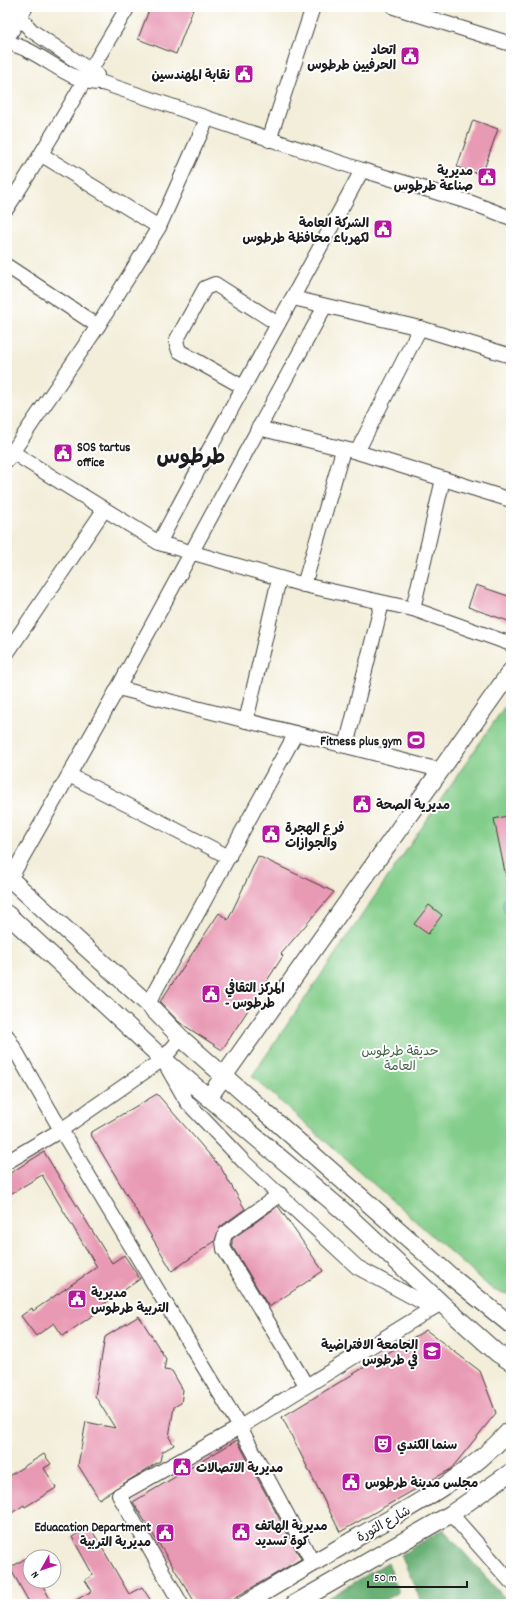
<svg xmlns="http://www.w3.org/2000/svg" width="518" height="1611" viewBox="0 0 518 1611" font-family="Dekko,'Playpen Sans Arabic',sans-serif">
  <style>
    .green { fill: #83cd8a; stroke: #507453 }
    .forest { fill: #6ab076; stroke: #436649 }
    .water { fill: #65bbe2; stroke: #406c7f }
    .building { fill: #e899b3 }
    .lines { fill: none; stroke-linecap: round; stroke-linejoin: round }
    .minor-casing { stroke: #3c3c38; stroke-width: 16 }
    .major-casing { stroke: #3c3c38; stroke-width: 19 }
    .minor { stroke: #fff; stroke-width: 14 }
    .major { stroke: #fff; stroke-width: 17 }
    .labels { text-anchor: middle; stroke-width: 4; stroke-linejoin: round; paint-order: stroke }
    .poi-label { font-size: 13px; font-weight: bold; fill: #1c1c1c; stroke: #fff; text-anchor: start }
    .park-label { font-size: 13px; fill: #456348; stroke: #fff }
    .street-label { font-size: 13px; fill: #1c1c1c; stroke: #fff }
    .town-label { font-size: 21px; font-weight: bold; fill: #1c1c1c; stroke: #fff }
  </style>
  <rect width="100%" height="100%" fill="#fff"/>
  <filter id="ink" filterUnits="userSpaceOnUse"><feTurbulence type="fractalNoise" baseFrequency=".025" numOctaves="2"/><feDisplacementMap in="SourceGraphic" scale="8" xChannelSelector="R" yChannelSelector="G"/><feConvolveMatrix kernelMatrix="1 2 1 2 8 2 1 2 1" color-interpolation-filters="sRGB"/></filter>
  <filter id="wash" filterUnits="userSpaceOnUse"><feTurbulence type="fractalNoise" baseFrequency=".012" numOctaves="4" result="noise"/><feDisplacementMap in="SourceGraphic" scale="16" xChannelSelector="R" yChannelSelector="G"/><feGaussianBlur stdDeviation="0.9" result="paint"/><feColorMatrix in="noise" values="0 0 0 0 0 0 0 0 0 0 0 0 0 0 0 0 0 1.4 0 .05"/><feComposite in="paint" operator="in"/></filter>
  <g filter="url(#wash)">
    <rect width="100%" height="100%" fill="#f3eeda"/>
    <polygon class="green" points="511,697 511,1295 493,1290 252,1076"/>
    <g class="forest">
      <polygon points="443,1529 510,1604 422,1604 401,1555"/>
      <polygon points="388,1562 398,1592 379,1604 319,1604"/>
    </g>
    <path class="water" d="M511,886V921C499,906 502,900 511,886Z"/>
    <g id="blocks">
      <g class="building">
        <polygon points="150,7 194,7 176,54 138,39"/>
        <polygon points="473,120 498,129 482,175 457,167"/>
        <polygon points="476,585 511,597 511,622 468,607"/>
        <polygon points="511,815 511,877 506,877 494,819"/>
        <polygon points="258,856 334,892 281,954 283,956 222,1050 179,1022 160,1002 219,913 228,920"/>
        <polygon points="429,905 442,915 428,934 414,924"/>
        <polygon points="157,1094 221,1168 245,1209 220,1227 215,1241 172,1271 90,1133"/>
        <polygon points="44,1152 112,1263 124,1255 140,1279 94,1311 96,1313 63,1336 54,1323 36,1336 21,1316 32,1308 33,1311 97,1267 42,1175 7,1196 7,1175"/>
        <polygon points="278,1206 323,1271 269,1307 232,1246 232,1239"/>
        <polygon points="139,1316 166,1359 164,1370 172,1371 183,1390 181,1403 174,1407 169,1437 174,1445 162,1452 160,1461 99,1499 78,1465 86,1422 115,1428 95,1396 105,1337"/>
        <polygon points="426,1330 480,1371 496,1413 451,1469 340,1532 282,1417"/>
        <polygon points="237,1440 301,1559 224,1604 196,1604 133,1502"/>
        <polygon points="44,1454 51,1464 44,1468 56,1488 25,1507 24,1505 7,1516 7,1477"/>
        <polygon points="90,1527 129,1594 142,1587 153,1604 69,1604 92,1591 85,1580 93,1575 72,1537"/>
        <polygon points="26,1558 30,1564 30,1581 40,1581 53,1604 30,1604 10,1568"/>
      </g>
    </g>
  </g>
  <g filter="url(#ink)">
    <use href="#blocks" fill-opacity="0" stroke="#3c3c38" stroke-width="1"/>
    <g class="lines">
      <defs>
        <g id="minor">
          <polyline points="10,7 32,31 97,75"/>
          <polyline points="394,7 511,44"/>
          <path d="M7,43C41,49 69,85 103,83L362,170L472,203L511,218"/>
          <polyline points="269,140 313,7"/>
          <polyline points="42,155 159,227"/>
          <path d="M7,208C50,143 87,74 128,7"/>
          <polyline points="7,266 98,326"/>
          <polyline points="293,298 420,328 511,356"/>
          <polyline points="243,387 179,351 176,341 205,288 215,284 278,324"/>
          <polyline points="258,428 357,452 511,500"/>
          <polyline points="12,452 159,543 304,585 413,609 511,644"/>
          <polyline points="357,452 420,328"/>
          <polyline points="7,460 98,326 159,227 207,119"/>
          <path d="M159,543C225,418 295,295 362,170"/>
          <polyline points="304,585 343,450"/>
          <polyline points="413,609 443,479"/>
          <polyline points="7,653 104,510"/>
          <polyline points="118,688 440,770"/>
          <polyline points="246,721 279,579"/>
          <polyline points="346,746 382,603"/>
          <polyline points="69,775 229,857"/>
          <polyline points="10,879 118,688 325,306"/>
          <polyline points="148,1004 296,733"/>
          <polyline points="7,1036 61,1130 240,1427 313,1563"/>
          <polyline points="166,1065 187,1102 245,1163 357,1267 433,1308"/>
          <polyline points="7,1162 61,1130 163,1059 181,1038"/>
          <polyline points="280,1194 225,1234 223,1241 224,1249 306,1385"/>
          <polyline points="451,1514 511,1582"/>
          <polyline points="181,1604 119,1495 240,1427 441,1303"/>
        </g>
        <g id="major">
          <polyline points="7,36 24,7"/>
          <polyline points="7,876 148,1004 181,1038 453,1278 511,1325"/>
          <polyline points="7,914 163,1059 342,1210 441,1303 497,1353 511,1362"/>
          <polyline points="209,1097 511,671"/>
          <path d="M245,1604C282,1581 320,1559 358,1537C414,1505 467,1478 511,1429"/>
          <polyline points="294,1604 451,1514 511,1472"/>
        </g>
      </defs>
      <use href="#minor" class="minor-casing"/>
      <use href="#major" class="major-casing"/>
      <use href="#minor" class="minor"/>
      <use href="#major" class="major"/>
    </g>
  </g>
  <defs>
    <symbol id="civic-square" viewBox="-11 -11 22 22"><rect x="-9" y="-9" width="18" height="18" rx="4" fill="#b5179e" stroke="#fff"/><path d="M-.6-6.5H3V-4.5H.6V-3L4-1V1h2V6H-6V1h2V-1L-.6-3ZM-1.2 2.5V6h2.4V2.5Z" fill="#fff"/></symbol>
    <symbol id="stadium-square" viewBox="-11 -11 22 22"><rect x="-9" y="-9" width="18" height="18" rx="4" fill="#b5179e" stroke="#fff"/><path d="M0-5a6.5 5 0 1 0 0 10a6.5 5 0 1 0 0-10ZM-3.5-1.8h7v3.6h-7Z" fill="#fff"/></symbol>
    <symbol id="university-square" viewBox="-11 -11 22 22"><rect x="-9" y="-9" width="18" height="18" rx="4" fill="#b5179e" stroke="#fff"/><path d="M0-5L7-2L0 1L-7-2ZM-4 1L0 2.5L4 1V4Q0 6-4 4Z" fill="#fff"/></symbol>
    <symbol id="theatre-square" viewBox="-11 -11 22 22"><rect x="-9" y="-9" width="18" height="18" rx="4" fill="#b5179e" stroke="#fff"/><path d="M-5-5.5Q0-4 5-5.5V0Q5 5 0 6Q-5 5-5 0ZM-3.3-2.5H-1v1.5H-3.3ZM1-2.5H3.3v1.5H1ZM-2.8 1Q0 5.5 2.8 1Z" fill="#fff"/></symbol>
  </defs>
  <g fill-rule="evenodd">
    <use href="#civic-square" x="399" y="45" width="22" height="22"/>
    <use href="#civic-square" x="233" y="63" width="22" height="22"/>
    <use href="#civic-square" x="476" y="166" width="22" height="22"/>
    <use href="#civic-square" x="372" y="218" width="22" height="22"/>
    <use href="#civic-square" x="52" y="442" width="22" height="22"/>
    <use href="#stadium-square" x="405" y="729" width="22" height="22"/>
    <use href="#civic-square" x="351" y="793" width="22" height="22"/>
    <use href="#civic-square" x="260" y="823" width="22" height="22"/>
    <use href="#civic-square" x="200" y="983" width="22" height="22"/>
    <use href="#civic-square" x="66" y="1288" width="22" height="22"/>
    <use href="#university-square" x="421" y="1340" width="22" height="22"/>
    <use href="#theatre-square" x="372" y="1433" width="22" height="22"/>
    <use href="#civic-square" x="171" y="1456" width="22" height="22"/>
    <use href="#civic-square" x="340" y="1471" width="22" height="22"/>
    <use href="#civic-square" x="230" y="1521" width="22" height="22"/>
    <use href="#civic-square" x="154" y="1522" width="22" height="22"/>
  </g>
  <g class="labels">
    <g class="poi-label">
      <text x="396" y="54" text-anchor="end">اتحاد<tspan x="396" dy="15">الحرفيين طرطوس</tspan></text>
      <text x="230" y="79" text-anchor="end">نقابة المهندسين</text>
      <text x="473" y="175" text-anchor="end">مديرية<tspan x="473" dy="15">صناعة طرطوس</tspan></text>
      <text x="369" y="227" text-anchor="end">الشركة العامة<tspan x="369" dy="15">لكهرباء محافظة طرطوس</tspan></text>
      <text x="77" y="451">SOS tartus<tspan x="77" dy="15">office</tspan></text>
      <text x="402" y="745" text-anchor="end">Fitness plus gym</text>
      <text x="376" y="809">مديرية الصحة</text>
      <text x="285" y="832">فرع الهجرة<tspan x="285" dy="15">والجوازات</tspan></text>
      <text x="225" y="992">المركز الثقافي<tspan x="225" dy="15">- طرطوس</tspan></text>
      <text x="91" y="1297">مديرية<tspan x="91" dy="15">التربية طرطوس</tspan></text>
      <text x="418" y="1349" text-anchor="end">الجامعة الافتراضية<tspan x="418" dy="15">في طرطوس</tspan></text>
      <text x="397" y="1449">سنما الكندي</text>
      <text x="196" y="1472">مديرية الاتصالات</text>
      <text x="365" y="1487">مجلس مدينة طرطوس</text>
      <text x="255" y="1530">مديرية الهاتف<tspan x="255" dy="15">كوة تسديد</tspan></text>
      <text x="151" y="1531" text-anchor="end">Eduacation Department<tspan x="151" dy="15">مديرية التربية</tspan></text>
    </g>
    <g class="park-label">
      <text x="400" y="1055">حديقة طرطوس<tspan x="400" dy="15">العامة</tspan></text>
    </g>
    <g class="street-label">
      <text transform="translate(383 1523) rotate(-29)" y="5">شارع الثورة</text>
    </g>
    <g class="town-label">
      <text x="191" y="463">طرطوس</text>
    </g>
  </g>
  <rect width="518" height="1611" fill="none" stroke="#fff" stroke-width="24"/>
  <g transform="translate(42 1569) rotate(231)"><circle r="19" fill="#ffffff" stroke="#a4a4a4"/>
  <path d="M0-3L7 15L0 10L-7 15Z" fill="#b5179e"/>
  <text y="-6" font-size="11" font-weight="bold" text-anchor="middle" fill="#1c1c1c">N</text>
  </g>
  <path d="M368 1581v6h99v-6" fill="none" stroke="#1c1c1c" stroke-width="2"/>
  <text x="374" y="1581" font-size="12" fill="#1c1c1c" stroke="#ffffff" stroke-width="3" paint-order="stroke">50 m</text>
</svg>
